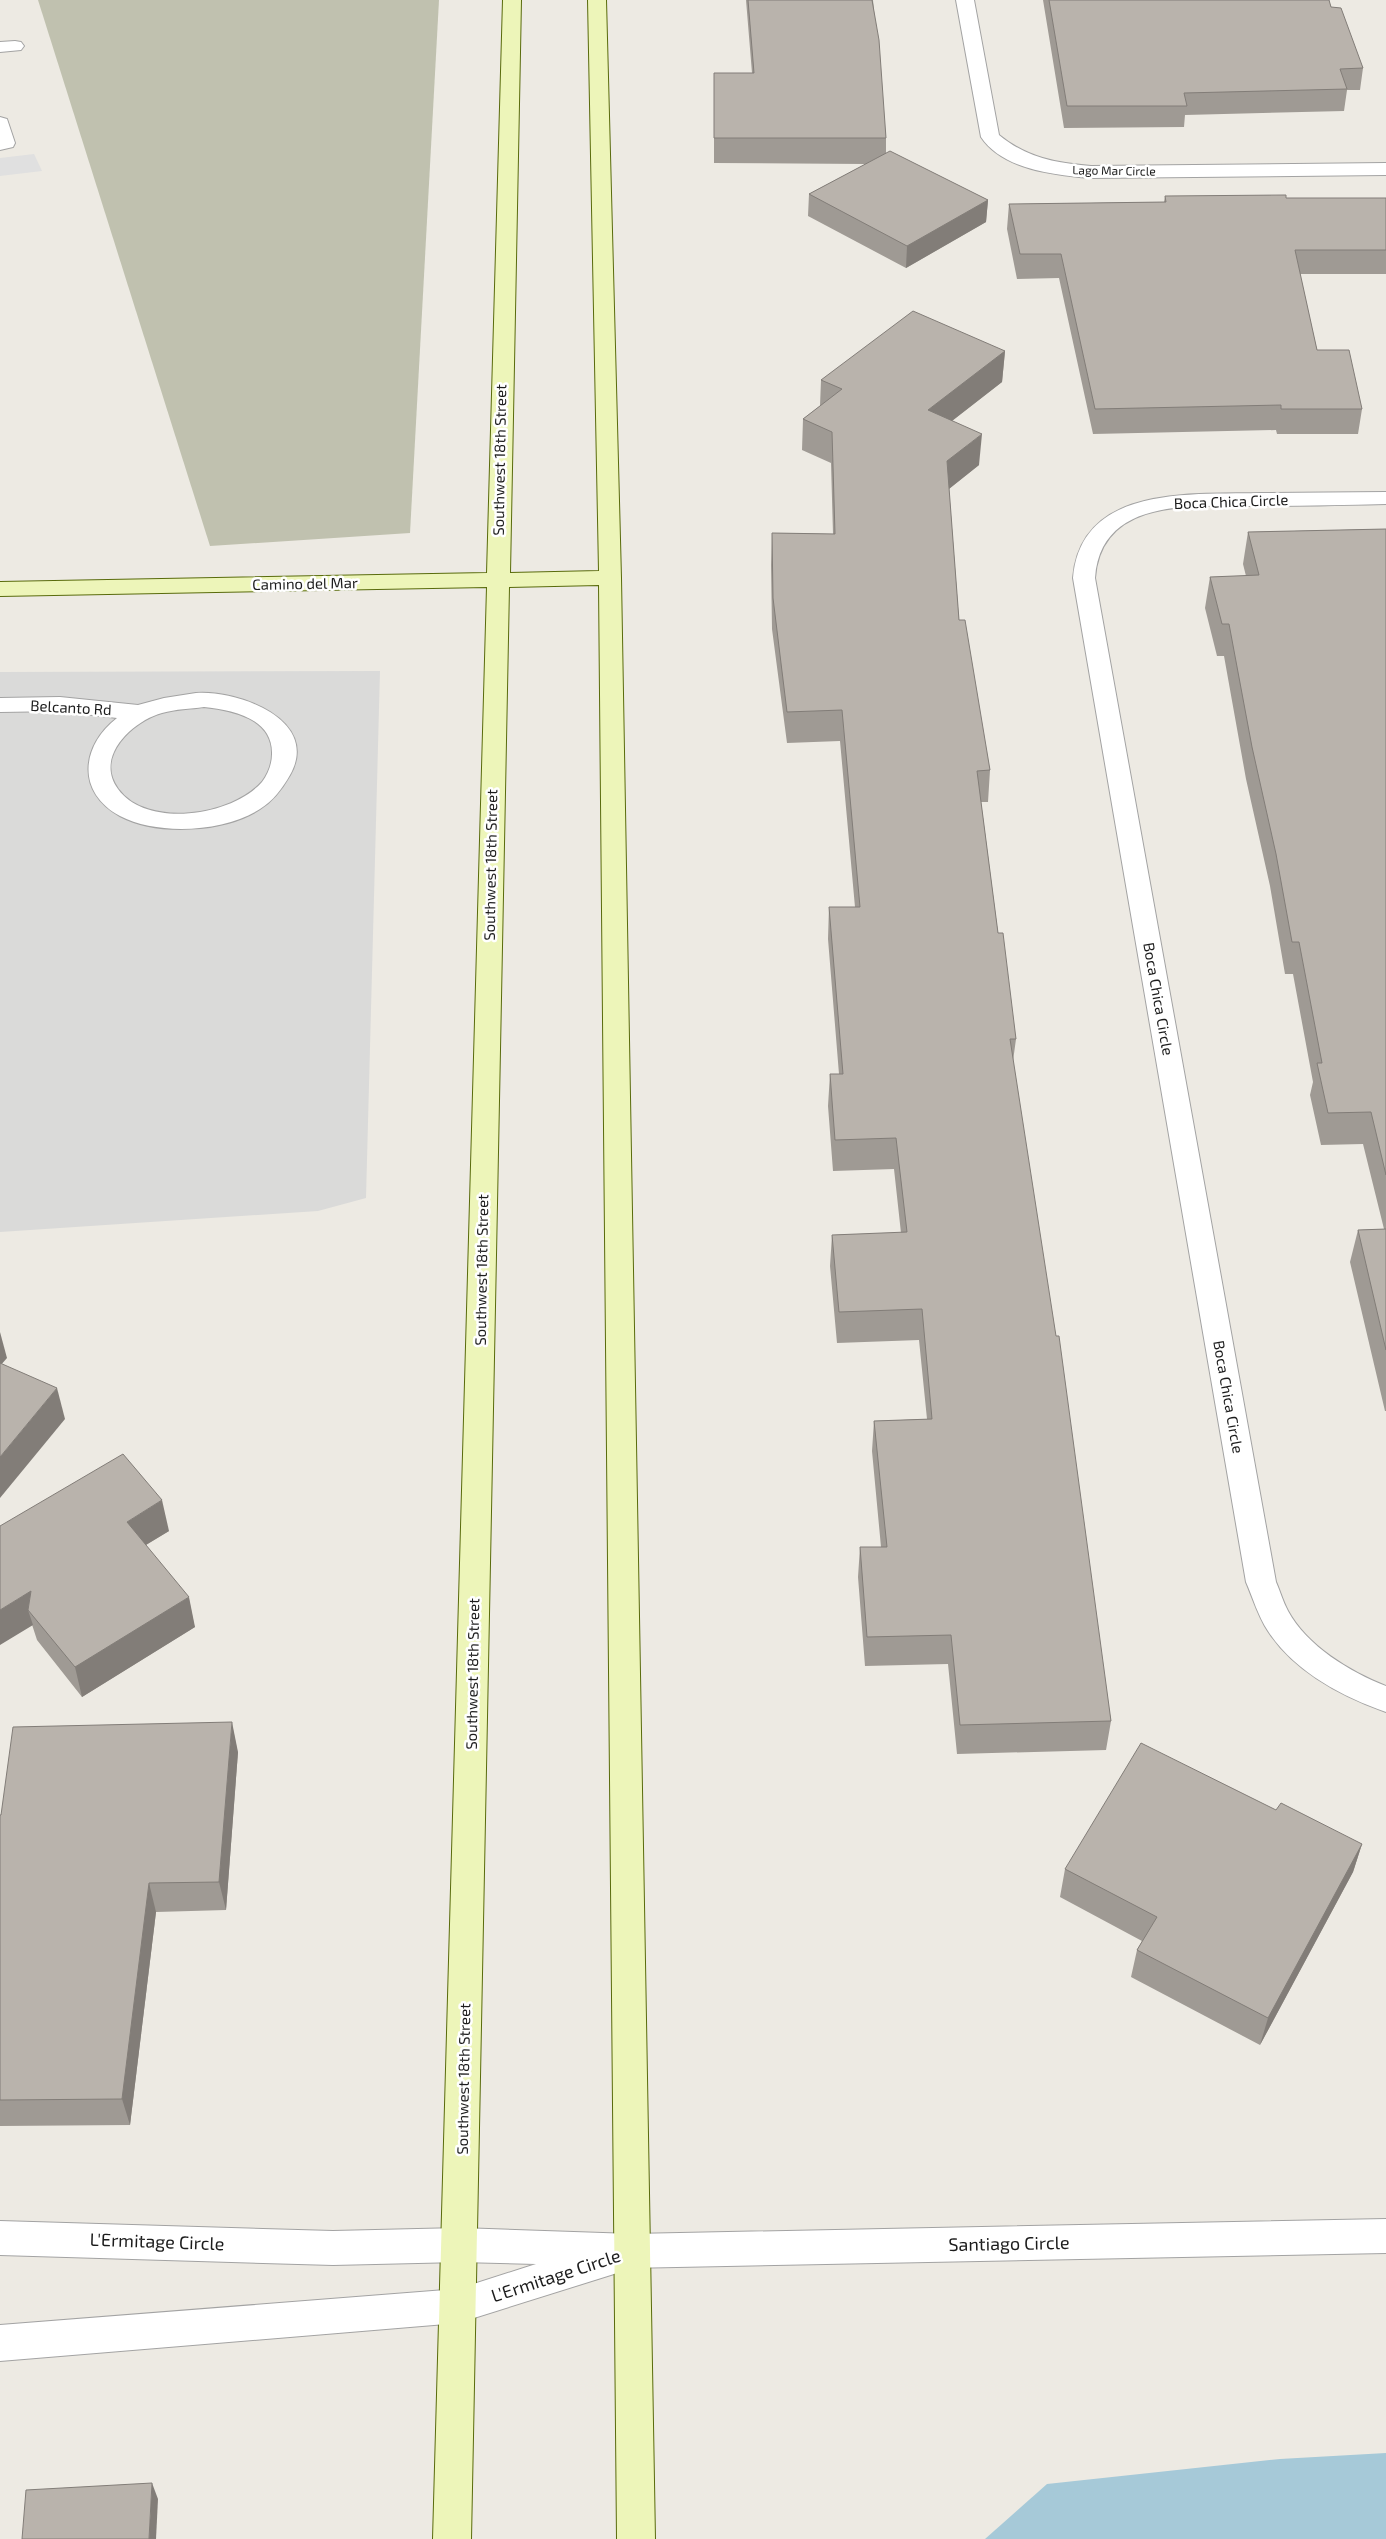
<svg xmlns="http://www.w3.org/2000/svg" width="1386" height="2539" viewBox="0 0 1386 2539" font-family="'Exo 2',sans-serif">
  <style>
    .residential { fill: #dadad9 }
    .construction { fill: #c0c1af }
    .parking { fill: #e0e0e0 }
    .water { fill: #a6c9d8 }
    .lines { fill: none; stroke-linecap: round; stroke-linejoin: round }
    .lane-casing { stroke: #a3a3a3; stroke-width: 2 }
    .street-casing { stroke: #a3a3a3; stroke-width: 2 }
    .secondary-casing { stroke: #596b0c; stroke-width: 2 }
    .lane { fill: #fff; fill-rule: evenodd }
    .street { fill: #fff; fill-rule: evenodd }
    .secondary { fill: #edf5b9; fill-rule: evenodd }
    .wall { fill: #9f9a94 }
    .shaded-wall { fill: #827d78 }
    .building { fill: #b9b3ac; stroke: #827d78 }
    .labels { text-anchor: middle; stroke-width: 5; stroke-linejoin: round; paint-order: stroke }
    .far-street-label { font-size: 12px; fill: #1c1c1c; stroke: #fff }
    .street-label { font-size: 15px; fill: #1c1c1c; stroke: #fff }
    .near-street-label { font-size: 18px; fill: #1c1c1c; stroke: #fff }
  </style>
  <rect width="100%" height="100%" fill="#edeae3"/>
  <polygon class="residential" points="380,671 366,1198 318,1211 0,1232 0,672"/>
  <polygon class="construction" points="38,0 439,0 410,533 210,546"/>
  <polygon class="parking" points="34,154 42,171 0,176 0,158"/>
  <polygon class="water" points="1386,2453 1386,2539 985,2539 1047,2484 1280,2459"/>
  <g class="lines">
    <defs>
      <polygon id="lane" points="0,117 7,119 15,143 13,147 0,150"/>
      <g id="street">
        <path d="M956,0H974L999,135C1027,158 1056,163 1091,166L1386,163V175L1091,178C1055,175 1003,170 981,137Z"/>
        <polygon points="15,41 21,42 24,46 21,50 0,52 0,42"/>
        <path d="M1386,492V504C1344,505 1302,506 1260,506C1200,507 1101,494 1095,578L1276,1582C1280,1591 1283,1602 1288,1611C1307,1646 1350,1672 1386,1686V1712C1341,1696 1295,1672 1268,1631C1258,1616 1253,1598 1246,1582L1073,578C1081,484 1193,495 1261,493C1303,493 1344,492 1386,492Z"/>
        <path d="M196,693C238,690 321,720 290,775C282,789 273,801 260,809C225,832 158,836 120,816C76,792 81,746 117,718L60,711L0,712V698L60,697L138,705L164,698ZM204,707C232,710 273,718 272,754C272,764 268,774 262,782C232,816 147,829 118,789C94,756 133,721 162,713C176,709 190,709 204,707Z"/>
        <polygon points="1386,2219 1386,2253 627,2268 614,2274 458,2323 0,2361 0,2325 458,2289 536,2264 460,2262 333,2265 0,2255 0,2221 333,2231 460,2228 632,2234"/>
      </g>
      <polygon id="secondary" points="503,0 521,0 510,573 599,571 588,0 606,0 621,578 655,2539 617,2539 599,585 509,587 471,2539 433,2539 487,587 0,596 0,582 487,573"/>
    </defs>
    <use href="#lane" class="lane-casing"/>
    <use href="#street" class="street-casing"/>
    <use href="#secondary" class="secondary-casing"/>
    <use href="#lane" class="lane"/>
    <use href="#street" class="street"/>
    <use href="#secondary" class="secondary"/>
  </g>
  <g class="wall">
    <polygon points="746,0 873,0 886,138 886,153 988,200 986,222 906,268 808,216 809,194 866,164 714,163 714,73 752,73"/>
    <polygon points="1043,0 1329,0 1331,7 1363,68 1360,90 1347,90 1344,111 1185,115 1184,127 1064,128"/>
    <polygon points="1165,196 1286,198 1386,198 1386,274 1300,274 1317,350 1362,409 1358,434 1277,434 1276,430 1093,434 1059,278 1017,279 1007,229 1009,204 1164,202"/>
    <polygon points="1005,351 1002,382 952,421 979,465 949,489 959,620 990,770 988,802 981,802 998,933 1016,1039 1013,1061 1111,1721 1106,1750 957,1754 948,1664 865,1666 858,1577 860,1547 881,1547 872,1451 874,1421 927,1419 919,1340 837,1343 830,1266 832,1235 901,1233 894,1169 833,1171 828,1106 830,1074 839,1074 828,939 829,907 855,907 840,741 787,743 772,629 771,565 772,533 833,534 831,463 802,450 803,419 820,406 821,380"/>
    <polygon points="1386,529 1386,1411 1385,1411 1350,1262 1358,1230 1384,1229 1363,1144 1321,1145 1310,1095 1313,1082 1293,974 1285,974 1270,886 1246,779 1224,656 1217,656 1205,608 1210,577 1246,576 1243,564 1248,532"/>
    <polygon points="0,1526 169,1531 146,1545 195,1627 82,1697 37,1640"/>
    <polygon points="238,1752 226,1910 156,1912 130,2125 0,2126 0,1815"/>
    <polygon points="1276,1810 1362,1844 1353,1872 1260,2045 1131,1977 1137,1950 1142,1941 1060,1897 1065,1869"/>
  </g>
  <g class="shaded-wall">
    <polygon points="988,200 986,222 906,268 907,246"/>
    <polygon points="1005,351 1002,382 926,441 928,410"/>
    <polygon points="982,434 979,465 945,492 947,461"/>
    <polygon points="0,1332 7,1358 0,1366"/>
    <polygon points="57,1388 65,1419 0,1498 0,1457"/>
    <polygon points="162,1500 169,1531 134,1552 127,1522"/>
    <polygon points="31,1591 28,1610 33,1625 0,1645 0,1610"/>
    <polygon points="189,1597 195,1627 82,1697 75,1667"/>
    <polygon points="232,1722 238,1752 226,1910 219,1882"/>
    <polygon points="1362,1844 1353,1872 1260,2045 1268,2018"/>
    <polygon points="149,1883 156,1912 130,2125 122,2099"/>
    <polygon points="152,2483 158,2499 156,2539 149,2539"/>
  </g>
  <g class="building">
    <polygon points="748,0 872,0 879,40 886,138 714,138 714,73 754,73"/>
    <polygon points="1049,0 1329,0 1331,7 1341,8 1363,68 1340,69 1347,89 1184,93 1187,106 1067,106"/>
    <polygon points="890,151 988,200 907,246 809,194"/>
    <polygon points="1286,195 1286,198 1386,198 1386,250 1295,250 1317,350 1349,350 1362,409 1281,409 1281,405 1095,409 1061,254 1020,254 1009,204 1166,202 1165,196"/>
    <polygon points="913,311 1005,351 928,410 982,434 947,461 959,620 965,620 990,770 977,771 998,933 1003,933 1016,1039 1010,1039 1056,1336 1059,1336 1111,1721 960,1725 951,1635 867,1637 860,1547 887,1547 874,1421 932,1419 922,1309 839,1312 832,1235 907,1232 896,1138 835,1140 830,1074 843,1074 829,907 860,907 842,710 787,712 773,598 772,533 835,534 832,432 803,419 842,389 821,380"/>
    <polygon points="1386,529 1386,1175 1371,1112 1328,1113 1317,1063 1322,1063 1299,942 1292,942 1276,854 1252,747 1229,624 1222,624 1210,577 1259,575 1248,532"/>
    <polygon points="1386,1229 1386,1350 1358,1230"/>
    <polygon points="0,1363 57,1388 0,1457"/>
    <polygon points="123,1454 162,1500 127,1522 189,1597 75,1667 28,1610 31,1591 0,1610 0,1526"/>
    <polygon points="232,1722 219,1882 149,1883 122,2099 0,2100 0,1815 1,1815 13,1727"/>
    <polygon points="1141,1743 1276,1810 1281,1803 1362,1844 1268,2018 1137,1950 1157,1917 1065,1869"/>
    <polygon points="152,2483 149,2539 22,2539 26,2490"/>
  </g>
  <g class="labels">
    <g class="far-street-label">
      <text transform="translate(1114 171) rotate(1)" y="4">Lago Mar Circle</text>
    </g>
    <g class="street-label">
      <text transform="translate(500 460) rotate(-89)" y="5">Southwest 18th Street</text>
      <text transform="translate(1231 502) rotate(-2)" y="5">Boca Chica Circle</text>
      <text transform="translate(305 584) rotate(-1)" y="5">Camino del Mar</text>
      <text transform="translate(71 708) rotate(3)" y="5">Belcanto Rd</text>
      <text transform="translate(491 865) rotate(-89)" y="5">Southwest 18th Street</text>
      <text transform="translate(1158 999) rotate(80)" y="5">Boca Chica Circle</text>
      <text transform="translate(482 1270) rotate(-89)" y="5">Southwest 18th Street</text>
      <text transform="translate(1228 1397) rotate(80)" y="5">Boca Chica Circle</text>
      <text transform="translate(473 1674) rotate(-89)" y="5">Southwest 18th Street</text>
      <text transform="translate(464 2079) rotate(-89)" y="5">Southwest 18th Street</text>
    </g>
    <g class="near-street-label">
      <text transform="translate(157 2242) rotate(2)" y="6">L'Ermitage Circle</text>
      <text transform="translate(1009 2244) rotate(-1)" y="6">Santiago Circle</text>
      <text transform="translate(556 2276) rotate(-18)" y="6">L'Ermitage Circle</text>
    </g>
  </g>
</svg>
